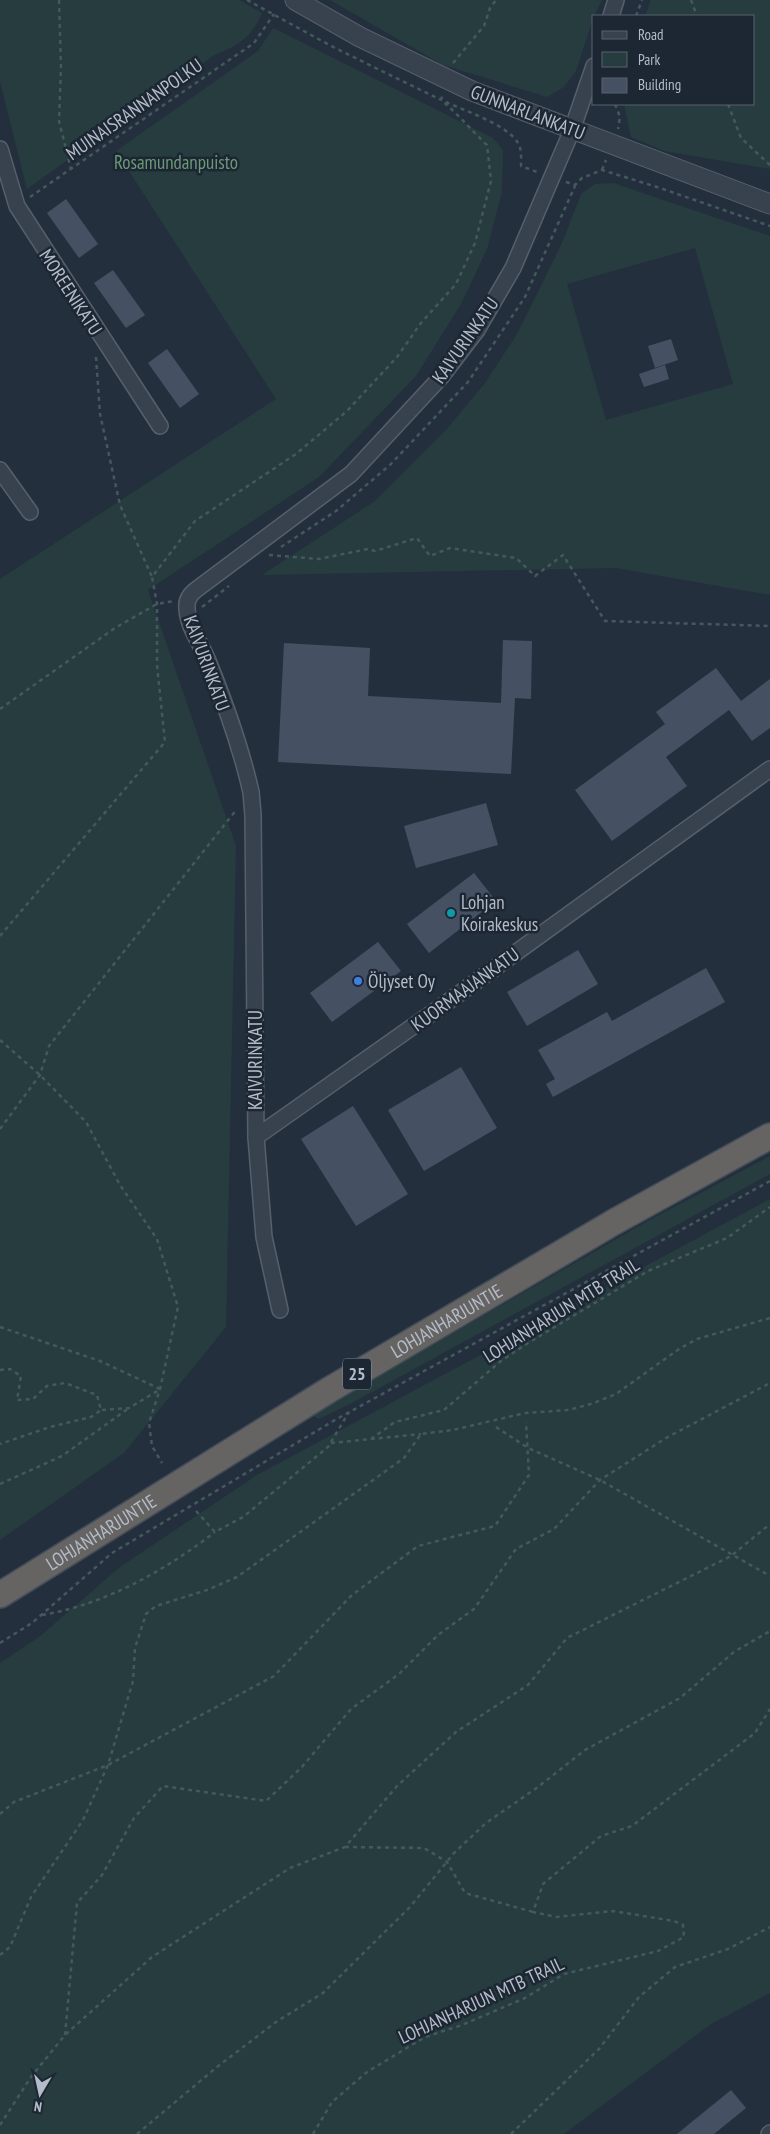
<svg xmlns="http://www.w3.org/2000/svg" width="770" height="2134" viewBox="0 0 770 2134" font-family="'PT Sans Narrow',sans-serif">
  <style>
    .green { fill: #263c3f; fill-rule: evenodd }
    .building { fill: #455162 }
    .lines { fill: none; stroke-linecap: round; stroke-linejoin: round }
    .minor-casing { stroke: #565f6c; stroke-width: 18 }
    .tertiary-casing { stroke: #565f6c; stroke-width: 21 }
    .trunk-casing { stroke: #434c59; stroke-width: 28 }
    .path { stroke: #44595c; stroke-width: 2.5; stroke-dasharray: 4 4; stroke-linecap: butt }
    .minor { stroke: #38414e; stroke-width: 15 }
    .tertiary { stroke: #38414e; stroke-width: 19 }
    .trunk { stroke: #656462; stroke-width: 25 }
    .culture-dot { fill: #0f9aa8; stroke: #1d2633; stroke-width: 2 }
    .shop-dot { fill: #3f7fe0; stroke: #1d2633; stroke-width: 2 }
    .labels { text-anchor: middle; stroke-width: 5; stroke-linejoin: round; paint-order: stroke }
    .shield { fill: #1d2633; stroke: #878f9c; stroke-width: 1 }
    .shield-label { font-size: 18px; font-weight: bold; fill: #b4bcc9 }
    .street-label { font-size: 19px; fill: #b4bcc9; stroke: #1d2633 }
    .park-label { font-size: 19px; fill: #6b9a76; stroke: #1d2633 }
    .poi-label { font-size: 19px; fill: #b4bcc9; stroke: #1d2633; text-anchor: start }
  </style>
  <rect width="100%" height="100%" fill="#242f3e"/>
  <g class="green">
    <path d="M0,0H239L262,13C252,38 237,46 213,56L27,189L0,82Z"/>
    <polygon points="330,0 602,0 594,16 576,71 564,87 547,97 443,65"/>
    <polygon points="651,0 770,0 770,169 664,151 631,137 624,104 754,104 754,16 645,16"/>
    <polygon points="273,28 493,138 503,150 502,192 487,249 461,304 416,376 319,477 148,590 236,846 226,1327 124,1453 0,1540 0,579 276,399 116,151 258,51"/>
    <path d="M613,183L770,236V595L616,568L262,575L375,501L445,431L485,383L517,334L562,243L581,194L595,184ZM695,248L733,384L606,420L567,284Z"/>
    <polygon points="770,1156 770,1174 352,1403 319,1419 311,1415 644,1223"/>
    <polygon points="770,1199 770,1993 711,2024 564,2134 0,2134 0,1663 39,1637 120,1567 257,1475"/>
  </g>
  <g class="building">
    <polygon points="66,199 98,244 79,258 47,213"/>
    <polygon points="113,270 145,315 126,328 94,283"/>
    <polygon points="671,339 678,360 655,368 648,346"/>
    <polygon points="167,349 199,394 180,408 148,363"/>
    <polygon points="665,365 669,379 644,387 639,374"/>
    <polygon points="503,640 532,641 531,699 515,698 511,774 278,762 284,643 370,648 368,696 501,703"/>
    <polygon points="716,668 741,701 770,679 770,728 752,741 729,710 666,757 687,786 612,841 575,790 665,724 656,712"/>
    <polygon points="486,803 498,845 416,868 404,826"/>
    <polygon points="474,873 496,901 429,953 407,924"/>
    <polygon points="378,942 401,971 332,1022 310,993"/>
    <polygon points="578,950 598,984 527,1026 507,992"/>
    <polygon points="706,968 725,1002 553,1097 546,1084 555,1079 538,1050 607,1012 612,1021"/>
    <polygon points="461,1067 497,1128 424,1171 388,1110"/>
    <polygon points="353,1106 408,1194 356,1226 301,1139"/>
    <polygon points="731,2090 746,2108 714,2134 677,2134"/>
  </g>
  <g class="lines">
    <defs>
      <g id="minor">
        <polyline points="611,16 616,0"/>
        <polyline points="0,149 17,206 160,426"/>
        <polyline points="0,470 30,512"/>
        <polyline points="256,1137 449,1001 770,769"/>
        <path d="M280,1310L264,1237L256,1137L253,815L251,792C241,748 225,703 208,661C202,645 187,626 187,608C186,600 190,594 197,589L351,474L441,377L477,330L513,268L572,130L594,66"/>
        <polyline points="769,2134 770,2133"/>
      </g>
      <polyline id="tertiary" points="295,0 360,37 472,91 770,204"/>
      <g id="trunk">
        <path id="s1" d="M0,1595L329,1390L614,1222L770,1136"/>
      </g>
    </defs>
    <use href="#minor" class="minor-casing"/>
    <use href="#tertiary" class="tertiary-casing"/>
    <use href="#trunk" class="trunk-casing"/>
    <g class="path">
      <polyline points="59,0 61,67 59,121 71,169"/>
      <polyline points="247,0 335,48 441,100"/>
      <polyline points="691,0 697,16"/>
      <polyline points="636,16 642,0"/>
      <polyline points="453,63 484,26 490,8 496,0"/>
      <path d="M446,102C465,111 508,125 518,143C522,150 521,158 521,166L537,172"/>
      <polyline points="615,104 620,117 618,129"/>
      <polyline points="728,104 741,138 770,165"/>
      <polyline points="602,170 606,160"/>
      <polyline points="566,182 575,185 582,178 602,170 657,187 770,226"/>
      <polyline points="30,197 254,43 274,14"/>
      <polyline points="96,357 100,414 120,505 152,577"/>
      <polyline points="281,547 336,511 391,464 468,382 525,297 575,186"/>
      <polyline points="269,555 319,559 368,549 375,551 417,538 430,556 450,548 516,558 535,576 563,555 605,621 770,626"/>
      <polyline points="202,607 229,586"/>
      <polyline points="0,709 115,628 157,604 174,601"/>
      <path d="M0,936L165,742L157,665V604L152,577L195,521L296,454L347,411L397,357L421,323L456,284L475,243L491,181L487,145C471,130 458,114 441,100L443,94"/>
      <polyline points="0,1040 40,1075 86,1122 120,1185 157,1239 178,1307 160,1389 149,1423 152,1446 162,1463"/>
      <polyline points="0,1129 40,1075 49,1046 237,809"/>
      <polyline points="0,1327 100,1361 160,1389"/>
      <polyline points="0,1370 10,1369 21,1376 17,1400 33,1399 47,1386 65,1383 97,1395 101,1410 91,1417 50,1427 0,1444"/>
      <polyline points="102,1410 129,1408 159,1390"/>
      <polyline points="496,1427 528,1448 600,1480 770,1576"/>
      <polyline points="371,1439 395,1422 444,1410 501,1361 528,1343 648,1271 727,1238 770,1207"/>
      <polyline points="331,1443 421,1434"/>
      <polyline points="0,1484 62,1456 129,1408"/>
      <polyline points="196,1511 215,1532 243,1517 328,1447 349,1412"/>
      <path d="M42,1615C104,1605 166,1570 215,1532"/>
      <polyline points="0,1643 32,1623 112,1553 335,1420 770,1181"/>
      <polyline points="0,1814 14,1802 108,1765 274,1676 352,1595 418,1546 495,1526 529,1475 526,1422"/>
      <polyline points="345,1847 424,1848 447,1862 465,1893 533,1912"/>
      <polyline points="0,1955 10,1947 31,1897 83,1820 108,1765 133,1681 135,1648 146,1614 156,1606 207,1590 237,1577 404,1458 421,1434 453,1430 525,1413 569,1410 594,1403 616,1394 679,1349 697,1339 770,1318"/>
      <polyline points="65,2035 77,1903 102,1875 134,1818 163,1786 266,1801 301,1768 351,1709 399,1674 438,1635 474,1609 516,1549 554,1529 600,1480 666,1438 770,1383"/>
      <polyline points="0,2125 31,2077 65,2035 152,1957 290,1868 345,1847 397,1786 456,1732 528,1685 567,1638 731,1556 770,1524"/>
      <polyline points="137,2134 217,2067 276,2022 323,1993 410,1907 454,1853 486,1823 538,1787 585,1750 680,1698 734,1652 770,1631"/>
      <polyline points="313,2134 332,2102 367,2072 425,2037 462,2025 525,1998 564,1974 658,1951 684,1937 683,1925 674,1921 613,1911 556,1917 533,1912 543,1884 601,1836 632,1826 755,1733 770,1709"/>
      <polyline points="511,2134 599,2049 639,1997 675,1967 728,1949 770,1927"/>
    </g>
    <use href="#minor" class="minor"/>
    <use href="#tertiary" class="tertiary"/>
    <use href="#trunk" class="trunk"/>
  </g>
  <circle class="culture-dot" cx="451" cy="913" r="5"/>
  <circle class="shop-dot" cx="358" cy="981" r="5"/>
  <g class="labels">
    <rect class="shield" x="343" y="1358.5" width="28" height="31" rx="4"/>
    <g class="shield-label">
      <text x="357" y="1380">25</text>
    </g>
    <g class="street-label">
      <text transform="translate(134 109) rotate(-35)" y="7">MUINAISRANNANPOLKU</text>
      <text transform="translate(528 112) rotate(21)" y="7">GUNNARLANKATU</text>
      <text transform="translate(71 292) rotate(57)" y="7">MOREENIKATU</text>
      <text transform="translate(465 340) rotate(-55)" y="7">KAIVURINKATU</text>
      <text transform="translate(207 663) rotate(70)" y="7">KAIVURINKATU</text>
      <text transform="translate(465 989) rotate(-36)" y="7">KUORMAAJANKATU</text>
      <text transform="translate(255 1060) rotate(-90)" y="7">KAIVURINKATU</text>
      <text transform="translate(561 1310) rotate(-32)" y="7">LOHJANHARJUN MTB TRAIL</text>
      <text dy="7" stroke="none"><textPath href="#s1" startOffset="524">LOHJANHARJUNTIE</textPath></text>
      <text dy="7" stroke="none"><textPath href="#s1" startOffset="119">LOHJANHARJUNTIE</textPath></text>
      <text transform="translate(481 2000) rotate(-25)" y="7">LOHJANHARJUN MTB TRAIL</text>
    </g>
    <g class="park-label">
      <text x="176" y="169">Rosamundanpuisto</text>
    </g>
    <g class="poi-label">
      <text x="461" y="909">Lohjan<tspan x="461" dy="22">Koirakeskus</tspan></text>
      <text x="368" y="988">Öljyset Oy</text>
    </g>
  </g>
  <rect x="592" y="15" width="162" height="90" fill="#1d2633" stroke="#59626f"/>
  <rect x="602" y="31" width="25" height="8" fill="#38414e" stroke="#59626f"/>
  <text x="638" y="40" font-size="15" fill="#b4bcc9">Road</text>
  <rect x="602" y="52" width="25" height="15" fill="#263c3f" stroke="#59626f"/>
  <text x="638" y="65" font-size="15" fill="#b4bcc9">Park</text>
  <rect x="602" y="78" width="25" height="15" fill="#455162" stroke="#59626f"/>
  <text x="638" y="90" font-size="15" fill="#b4bcc9">Building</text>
  <g transform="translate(40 2094) rotate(189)" stroke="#1d2633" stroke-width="4" paint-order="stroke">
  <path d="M0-4L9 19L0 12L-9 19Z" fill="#b4bcc9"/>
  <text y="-8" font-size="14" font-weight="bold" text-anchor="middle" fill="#b4bcc9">N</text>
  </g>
</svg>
